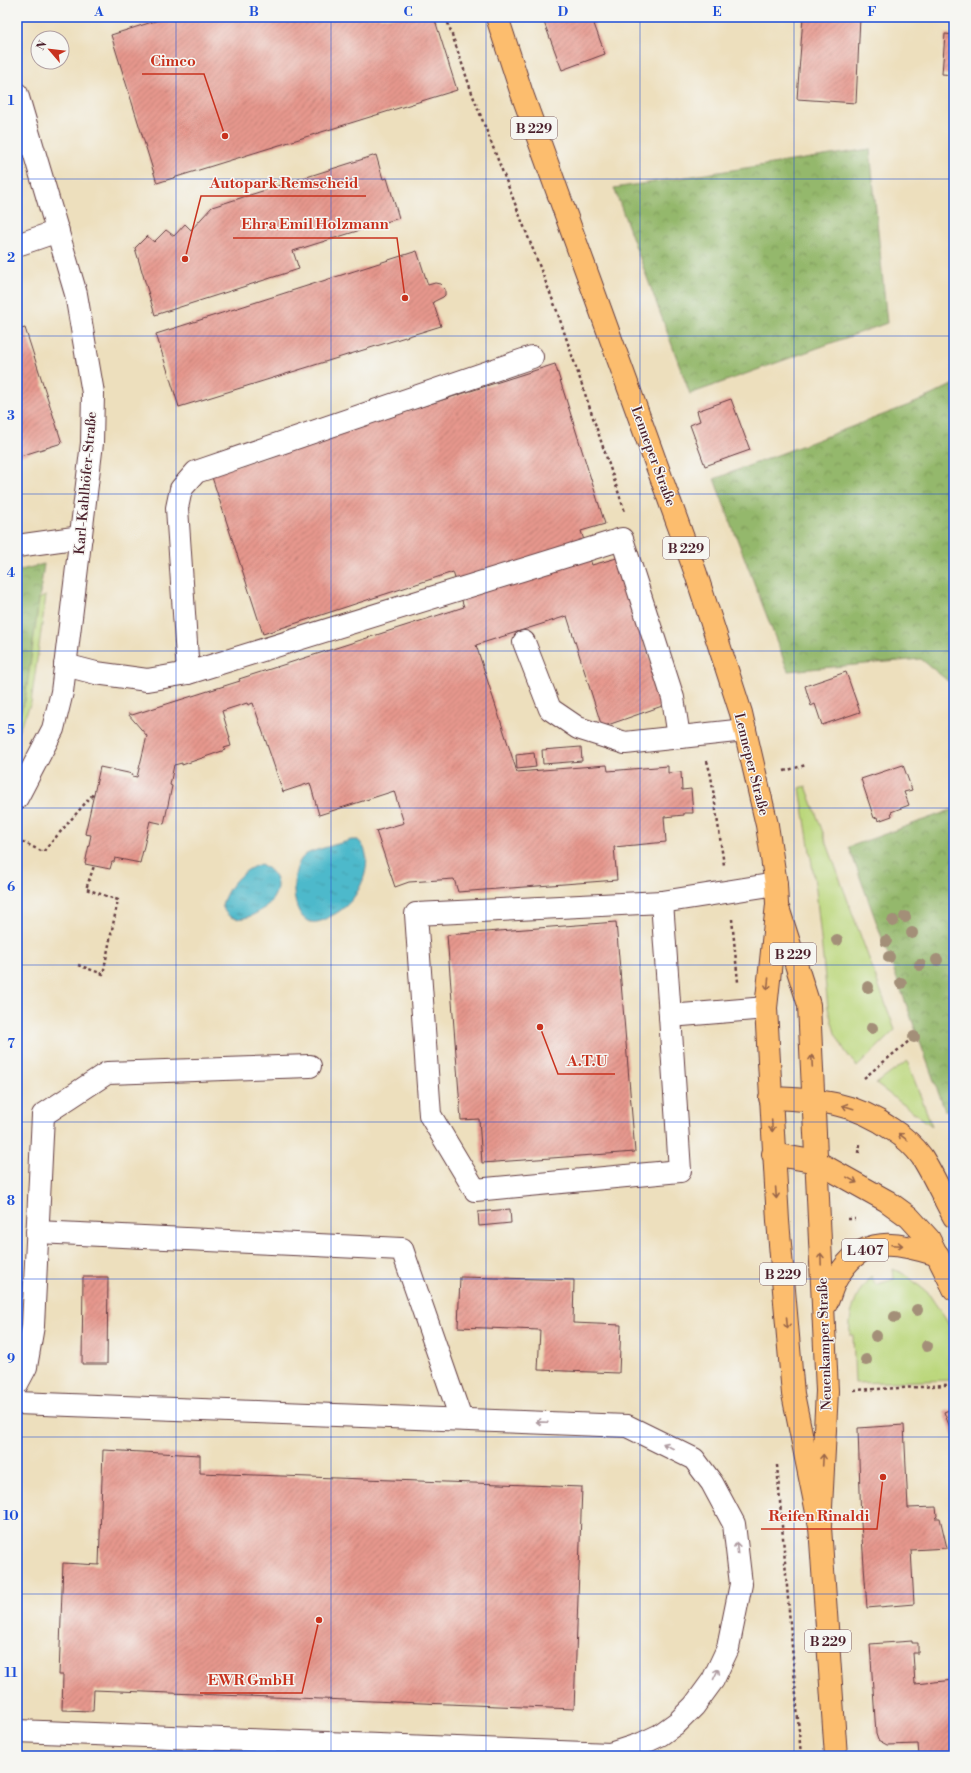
<svg xmlns="http://www.w3.org/2000/svg" width="971" height="1773" viewBox="0 0 971 1773" font-family="'Libre Bodoni',serif">
  <style>
    .green { fill: #bbd77c; stroke: #827b54 }
    .forest { fill: url(#forest-crowns); stroke: #6f6c4c }
    .water { fill: url(#water-ripples); stroke: #4c6c7b }
    .building { fill: url(#building-hatch) }
    .lines { fill: none; stroke-linecap: round; stroke-linejoin: round }
    .minor-casing { stroke: #623c41; stroke-width: 24 }
    .major-casing { stroke: #623c41; stroke-width: 24 }
    .path { stroke: #623c41; stroke-width: 2.5; stroke-dasharray: 3 3; stroke-linecap: butt }
    .minor { stroke: #fff; stroke-width: 22 }
    .major { stroke: #fcbd6e; stroke-width: 22 }
    .tree { fill: #a38f78 }
    .oneway { stroke: #9a6649 }
    .oneway2 { stroke: #ae9aa0 }
    .grid { fill: none; stroke: #1d4ed8; stroke-width: 1; stroke-opacity: 0.55 }
    .labels { text-anchor: middle; stroke-width: 3; stroke-linejoin: round; paint-order: stroke }
    .shield { fill: #f6f6f2; stroke: #7e6067; stroke-width: 1 }
    .shield-label { font-size: 13px; font-weight: bold; fill: #4a1f2b }
    .street-label { font-size: 14px; fill: #4a1f2b; stroke: #f6f6f2 }
    .leader { fill: none; stroke: #c8321e; stroke-width: 1.5 }
    .callout-dot { fill: #c8321e; stroke: #f6f6f2; stroke-width: 1.5 }
    .callout-label { font-size: 15px; text-anchor: middle; font-weight: bold; fill: #c8321e; stroke: #f6f6f2; stroke-width: 3; stroke-linejoin: round; paint-order: stroke }
    .neatline { fill: none; stroke: #1d4ed8; stroke-width: 1.5 }
    .grid-label { font-size: 13px; text-anchor: middle; font-weight: bold; fill: #1d4ed8 }
  </style>
  <defs>
    <pattern id="forest-crowns" width="20" height="18" patternUnits="userSpaceOnUse"><rect width="20" height="18" fill="#94b86c"/><path d="M2 6a3 3 0 1 1 6 0M12 15a3 3 0 1 1 6 0" fill="none" stroke="#7b9559"/></pattern>
    <pattern id="water-ripples" width="26" height="14" patternUnits="userSpaceOnUse"><rect width="26" height="14" fill="#4eb9cb"/><path d="M2 4q2-2 4 0t4 0M15 11q2-2 4 0t4 0" fill="none" stroke="#4396a5"/></pattern>
    <pattern id="building-hatch" width="6" height="6" patternUnits="userSpaceOnUse"><rect width="6" height="6" fill="#e6978d"/><path d="M-1 1l2-2M0 6l6-6M5 7l2-2" fill="none" stroke="#bc7b73"/></pattern>
  </defs>
  <rect width="100%" height="100%" fill="#f6f6f2"/>
  <filter id="ink" filterUnits="userSpaceOnUse"><feTurbulence type="fractalNoise" baseFrequency=".025" numOctaves="2"/><feDisplacementMap in="SourceGraphic" scale="8" xChannelSelector="R" yChannelSelector="G"/><feConvolveMatrix kernelMatrix="1 2 1 2 8 2 1 2 1" color-interpolation-filters="sRGB"/></filter>
  <filter id="wash" filterUnits="userSpaceOnUse"><feTurbulence type="fractalNoise" baseFrequency=".012" numOctaves="4" result="noise"/><feDisplacementMap in="SourceGraphic" scale="16" xChannelSelector="R" yChannelSelector="G"/><feGaussianBlur stdDeviation="0.9" result="paint"/><feColorMatrix in="noise" values="0 0 0 0 0 0 0 0 0 0 0 0 0 0 0 0 0 1.4 0 .05"/><feComposite in="paint" operator="in"/></filter>
  <g filter="url(#wash)">
    <rect width="100%" height="100%" fill="#eddfbd"/>
    <g class="green">
      <polygon points="46,596 31,703 17,734 17,607"/>
      <polygon points="806,786 895,1030 857,1067 845,1051 835,1033 828,1008 816,890 800,788"/>
      <polygon points="907,1061 932,1126 876,1084"/>
      <path d="M893,1269L906,1275L928,1293L947,1321L954,1336V1380L855,1383L853,1335H850C848,1313 857,1292 871,1276L876,1285L894,1279Z"/>
    </g>
    <g class="forest">
      <polygon points="870,149 887,323 690,394 614,188"/>
      <polygon points="954,384 954,686 921,659 788,671 714,479 917,402"/>
      <polygon points="44,564 25,701 17,720 17,571"/>
      <polygon points="954,809 954,1107 945,1111 849,847"/>
    </g>
    <g class="water">
      <path d="M351,840H358C369,850 368,866 363,880C357,895 349,906 335,914C330,916 326,920 321,921C290,932 287,869 305,855C309,851 343,843 351,840Z"/>
      <path d="M261,864C304,889 249,927 231,917C226,915 224,910 222,905C227,886 243,869 261,864Z"/>
    </g>
    <g id="blocks">
      <g class="building">
        <polygon points="168,17 434,17 457,90 157,183 111,35"/>
        <polygon points="542,17 613,17 594,24 605,54 562,70"/>
        <polygon points="803,17 860,17 856,103 797,99"/>
        <polygon points="945,34 954,35 954,75 942,74"/>
        <polygon points="376,155 383,179 387,178 399,218 293,251 299,269 155,315 135,248 147,236 154,242 166,230 174,236 185,224 191,230 212,207"/>
        <polygon points="417,251 428,285 435,283 440,284 445,289 445,295 443,297 433,302 441,326 179,407 156,334"/>
        <polygon points="25,328 62,443 17,457 17,330"/>
        <polygon points="555,364 605,524 581,531 592,565 617,558 665,705 602,727 567,616 476,645 517,772 607,765 608,771 668,766 668,773 681,772 682,790 691,789 693,813 684,813 684,815 664,817 666,842 614,847 617,880 458,892 454,879 409,882 395,887 376,831 404,823 394,791 319,815 310,783 283,792 253,703 248,705 247,703 222,711 230,738 229,739 231,746 224,748 225,750 182,765 182,763 174,765 170,785 172,786 164,824 150,821 140,863 115,858 114,862 112,862 110,869 85,864 91,835 85,834 100,767 133,774 132,776 137,777 147,736 128,714 130,714 132,715 240,681 239,679 464,607 453,572 263,634 211,474"/>
        <polygon points="731,399 750,450 705,466 690,425 700,421 697,411"/>
        <polygon points="846,672 860,712 822,725 815,704 811,706 805,686"/>
        <polygon points="581,747 582,761 543,764 542,750"/>
        <polygon points="534,753 536,767 517,769 516,755"/>
        <polygon points="903,765 912,790 904,792 909,805 891,812 892,816 878,821 877,817 874,818 861,779"/>
        <polygon points="616,922 635,1152 482,1163 479,1119 461,1120 447,935"/>
        <polygon points="510,1209 511,1223 479,1226 478,1212"/>
        <polygon points="83,1277 108,1277 107,1364 82,1364"/>
        <polygon points="460,1277 574,1280 573,1323 621,1325 619,1373 538,1370 540,1330 458,1327"/>
        <polygon points="954,1408 954,1438 944,1412"/>
        <polygon points="904,1425 908,1508 936,1507 937,1516 935,1518 940,1518 947,1548 911,1550 914,1604 867,1608 861,1523 858,1428"/>
        <polygon points="103,1450 200,1455 200,1473 582,1487 574,1709 94,1690 93,1711 62,1710 63,1675 59,1675 63,1563 99,1565"/>
        <polygon points="912,1641 912,1643 918,1643 918,1653 913,1653 915,1684 954,1680 954,1756 919,1756 918,1744 887,1745 878,1740 876,1734 870,1644"/>
      </g>
    </g>
  </g>
  <g filter="url(#ink)">
    <use href="#blocks" fill-opacity="0" stroke="#623c41" stroke-width="1"/>
    <g class="lines">
      <defs>
        <g id="minor">
          <polyline points="17,94 76,294 93,393 92,443 62,692 53,729 17,798"/>
          <polyline points="17,245 58,231"/>
          <polyline points="17,546 81,537"/>
          <polyline points="524,642 550,709 578,728 625,743 745,730"/>
          <polyline points="65,665 96,673 147,680 188,673 177,508 181,489 196,472 532,357"/>
          <polyline points="188,673 622,539 673,698 679,737"/>
          <polyline points="662,902 416,914 430,1115 475,1190 680,1171 670,1016"/>
          <polyline points="766,1008 670,1016 662,902 776,884"/>
          <polyline points="37,1232 402,1249 461,1419"/>
          <polyline points="17,1384 26,1367 33,1326 43,1115 107,1073 310,1066"/>
          <polyline points="17,1403 627,1426 694,1459 712,1483 734,1524 741,1584 728,1648 713,1680 694,1706 678,1722 660,1735 641,1744 610,1754 17,1731"/>
        </g>
        <g id="major">
          <polyline points="497,17 521,91 695,571 741,713 767,825 776,884 777,904 766,1008 778,1221 793,1394 820,1527"/>
          <polyline points="779,911 809,1005 827,1391 820,1527 836,1756"/>
          <path d="M770,1098C818,1100 852,1101 893,1130C904,1137 914,1146 922,1157C934,1176 943,1197 954,1217"/>
          <polyline points="773,1154 817,1162 887,1201 909,1217 929,1239 954,1289"/>
          <path d="M826,1304C830,1296 832,1286 837,1278C862,1233 897,1243 938,1255"/>
        </g>
      </defs>
      <use href="#minor" class="minor-casing"/>
      <use href="#major" class="major-casing"/>
      <g class="path">
        <polyline points="446,17 473,96 557,311 625,512"/>
        <polyline points="707,761 711,776 724,865"/>
        <polyline points="784,771 806,765"/>
        <polyline points="17,839 43,852 94,793"/>
        <polyline points="732,919 738,982"/>
        <polyline points="78,965 103,974 118,900 86,889 94,866"/>
        <polyline points="864,1078 909,1041"/>
        <polyline points="859,1153 860,1144"/>
        <polyline points="848,1219 855,1219"/>
        <polyline points="854,1390 922,1387 954,1384"/>
        <polyline points="777,1465 801,1756"/>
      </g>
      <use href="#minor" class="minor"/>
      <use href="#major" class="major"/>
    </g>
    <g class="tree">
      <circle cx="905" cy="917" r="6"/>
      <circle cx="893" cy="921" r="6"/>
      <circle cx="912" cy="933" r="6"/>
      <circle cx="837" cy="940" r="6"/>
      <circle cx="886" cy="941" r="6"/>
      <circle cx="889" cy="957" r="6"/>
      <circle cx="937" cy="960" r="6"/>
      <circle cx="920" cy="965" r="6"/>
      <circle cx="901" cy="983" r="6"/>
      <circle cx="868" cy="987" r="6"/>
      <circle cx="872" cy="1028" r="6"/>
      <circle cx="914" cy="1037" r="6"/>
      <circle cx="917" cy="1310" r="6"/>
      <circle cx="895" cy="1317" r="6"/>
      <circle cx="876" cy="1336" r="6"/>
      <circle cx="927" cy="1346" r="6"/>
      <circle cx="866" cy="1360" r="6"/>
    </g>
    <defs><path id="oneway-shaft" d="M-6 0H5M1.5-3L5.5 0L1.5 3" fill="none" stroke-width="1.6" stroke-linecap="round" stroke-linejoin="round"/></defs>
    <g class="oneway">
      <use href="#oneway-shaft" transform="translate(768 984) rotate(96)"/>
      <use href="#oneway-shaft" transform="translate(812 1061) rotate(-93)"/>
      <use href="#oneway-shaft" transform="translate(848 1107) rotate(-163)"/>
      <use href="#oneway-shaft" transform="translate(772 1126) rotate(87)"/>
      <use href="#oneway-shaft" transform="translate(903 1137) rotate(-142)"/>
      <use href="#oneway-shaft" transform="translate(852 1180) rotate(29)"/>
      <use href="#oneway-shaft" transform="translate(776 1193) rotate(86)"/>
      <use href="#oneway-shaft" transform="translate(897 1245) rotate(3)"/>
      <use href="#oneway-shaft" transform="translate(821 1259) rotate(-92)"/>
      <use href="#oneway-shaft" transform="translate(787 1323) rotate(85)"/>
      <use href="#oneway-shaft" transform="translate(823 1460) rotate(-87)"/>
    </g>
    <g class="oneway2">
      <use href="#oneway-shaft" transform="translate(542 1422) rotate(-178)"/>
      <use href="#oneway-shaft" transform="translate(668 1446) rotate(-153)"/>
      <use href="#oneway-shaft" transform="translate(737 1548) rotate(-97)"/>
      <use href="#oneway-shaft" transform="translate(716 1674) rotate(-65)"/>
    </g>
  </g>
  <path class="grid" d="M176,17V1756M331,17V1756M486,17V1756M640,17V1756M794,17V1756M17,179H954M17,336H954M17,494H954M17,651H954M17,808H954M17,965H954M17,1122H954M17,1279H954M17,1437H954M17,1594H954"/>
  <g class="labels">
    <g class="shield">
      <rect x="511" y="117" width="46" height="22" rx="3"/>
      <rect x="663" y="537" width="46" height="22" rx="3"/>
      <rect x="770" y="943" width="46" height="22" rx="3"/>
      <rect x="842" y="1239" width="46" height="22" rx="3"/>
      <rect x="760" y="1263" width="46" height="22" rx="3"/>
      <rect x="805" y="1630" width="46" height="22" rx="3"/>
    </g>
    <g class="shield-label">
      <text x="534" y="133">B 229</text>
      <text x="686" y="553">B 229</text>
      <text x="793" y="959">B 229</text>
      <text x="865" y="1255">L 407</text>
      <text x="783" y="1279">B 229</text>
      <text x="828" y="1646">B 229</text>
    </g>
    <g class="street-label">
      <text transform="translate(654 456) rotate(70)" y="5">Lenneper Straße</text>
      <text transform="translate(85 483) rotate(-85)" y="5">Karl-Kahlhöfer-Straße</text>
      <text transform="translate(752 764) rotate(76)" y="5">Lenneper Straße</text>
      <text transform="translate(824 1344) rotate(-92)" y="5">Neuenkamper Straße</text>
    </g>
  </g>
  <path class="leader" d="M225 136L204 74H142M185 259L201 196H366M405 298L397 238H233M540 1027L558 1074H615M883 1477L877 1529H761M319 1620L302 1693H200"/>
  <g class="callout-dot">
    <circle cx="225" cy="136" r="4"/>
    <circle cx="185" cy="259" r="4"/>
    <circle cx="405" cy="298" r="4"/>
    <circle cx="540" cy="1027" r="4"/>
    <circle cx="883" cy="1477" r="4"/>
    <circle cx="319" cy="1620" r="4"/>
  </g>
  <g class="callout-label">
    <text x="173" y="66">Cimco</text>
    <text x="284" y="188">Autopark Remscheid</text>
    <text x="315" y="229">Ehra Emil Holzmann</text>
    <text x="587" y="1066">A.T.U</text>
    <text x="819" y="1521">Reifen Rinaldi</text>
    <text x="251" y="1685">EWR GmbH</text>
  </g>
  <rect width="971" height="1773" fill="none" stroke="#f6f6f2" stroke-width="44"/>
  <g transform="translate(50 50) rotate(298)"><circle r="19" fill="#f6f6f2" stroke="#b1a0a2"/>
  <path d="M0-3L7 15L0 10L-7 15Z" fill="#c8321e"/>
  <text y="-6" font-size="11" font-weight="bold" text-anchor="middle" fill="#4a1f2b">N</text>
  </g>
  <rect x="22" y="22" width="927" height="1729" class="neatline"/>
  <g class="grid-label">
    <text x="99" y="16">A</text>
    <text x="254" y="16">B</text>
    <text x="408" y="16">C</text>
    <text x="563" y="16">D</text>
    <text x="717" y="16">E</text>
    <text x="872" y="16">F</text>
    <text x="11" y="105">1</text>
    <text x="11" y="262">2</text>
    <text x="11" y="420">3</text>
    <text x="11" y="577">4</text>
    <text x="11" y="734">5</text>
    <text x="11" y="891">6</text>
    <text x="11" y="1048">7</text>
    <text x="11" y="1205">8</text>
    <text x="11" y="1363">9</text>
    <text x="11" y="1520">10</text>
    <text x="11" y="1677">11</text>
  </g>
</svg>
